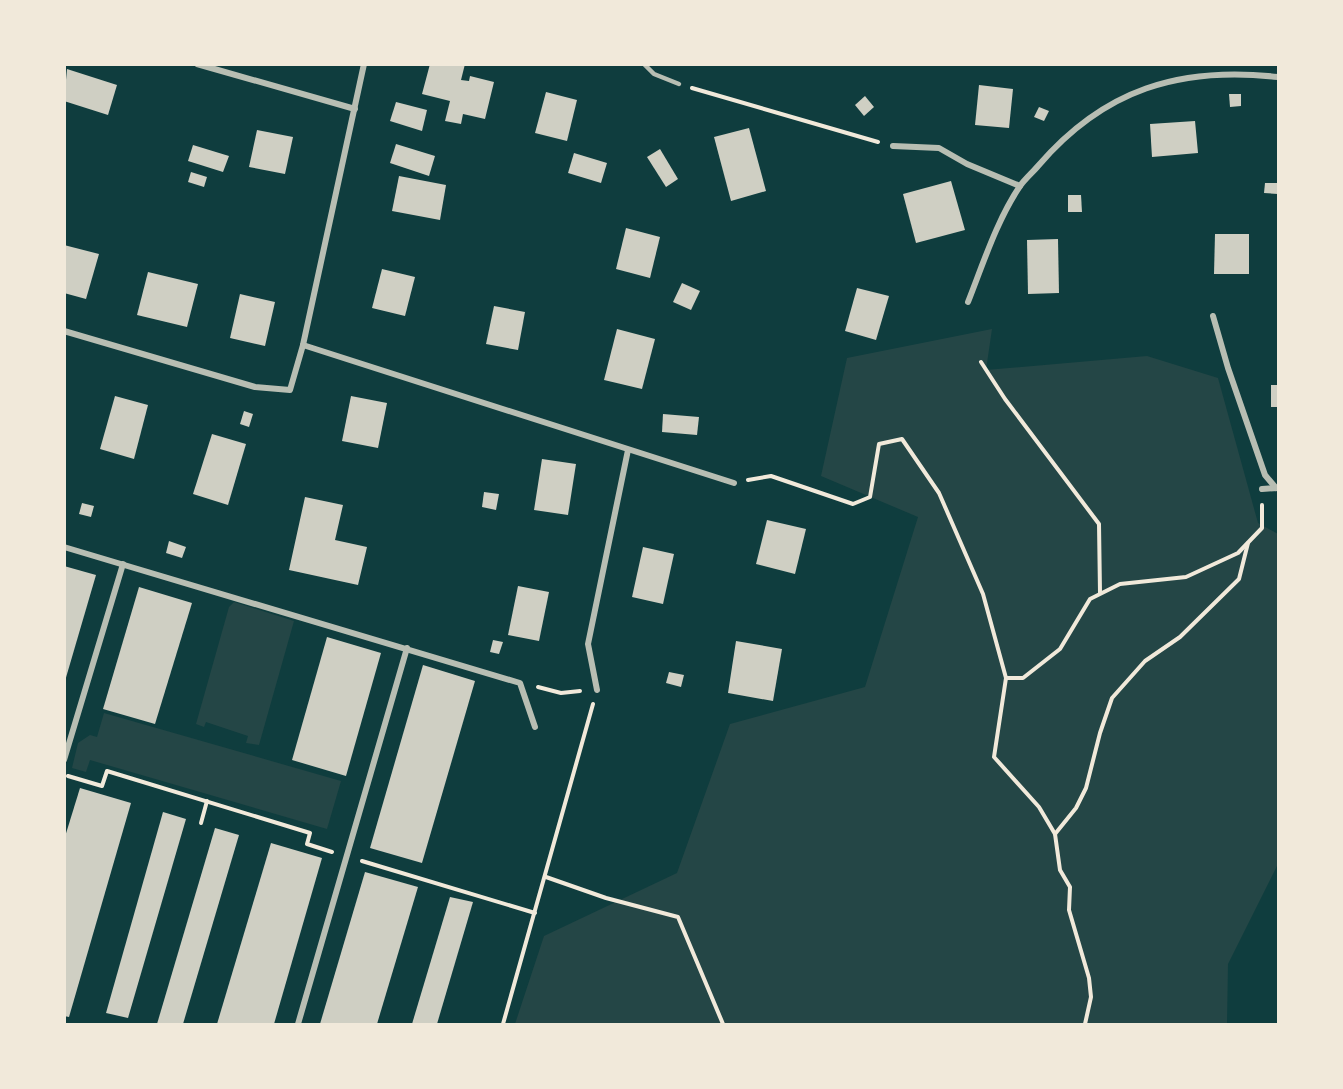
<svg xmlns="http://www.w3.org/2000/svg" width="1343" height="1089" viewBox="0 0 1343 1089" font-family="'DejaVu Sans',sans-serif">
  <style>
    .green { fill: #244646 }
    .building { fill: #cfcfc3 }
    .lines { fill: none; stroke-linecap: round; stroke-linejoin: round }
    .path { stroke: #f1e9da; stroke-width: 4 }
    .service { stroke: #b8beb3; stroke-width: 4.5 }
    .minor { stroke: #b8beb3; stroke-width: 6 }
  </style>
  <rect width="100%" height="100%" fill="#0f3d3e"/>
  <g class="green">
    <polygon points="992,329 986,370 1147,356 1218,378 1258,523 1278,534 1278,864 1228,964 1227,1024 515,1024 544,936 677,873 730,724 865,687 918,517 821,476 847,358"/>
    <polygon points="234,602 294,621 259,745 246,743 248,736 206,722 204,727 196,724 229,607"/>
    <polygon points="104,713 341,781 327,829 90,760 86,772 72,768 78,743 90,735 97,737"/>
  </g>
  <g class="building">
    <polygon points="430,64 465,64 461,80 469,81 470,76 494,82 485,119 463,114 461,124 445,121 450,101 422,94"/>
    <polygon points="67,69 117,85 108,115 64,101"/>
    <polygon points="979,85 1013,89 1009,128 975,125"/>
    <polygon points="546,92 577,100 567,141 535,133"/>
    <polygon points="1229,94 1241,94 1241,106 1230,107"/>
    <polygon points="865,96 874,107 864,116 855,105"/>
    <polygon points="396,102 427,110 422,131 390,121"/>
    <polygon points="1039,107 1049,111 1044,121 1034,117"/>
    <polygon points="1195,121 1198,153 1152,157 1150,124"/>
    <polygon points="749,128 766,191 731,201 714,137"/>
    <polygon points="257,130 293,137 285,174 249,167"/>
    <polygon points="396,144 435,156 429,176 390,163"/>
    <polygon points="193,145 229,156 223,172 188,161"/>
    <polygon points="660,149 678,179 666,187 647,157"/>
    <polygon points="574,153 607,163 601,183 568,173"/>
    <polygon points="191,172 207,177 204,187 188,182"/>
    <polygon points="399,176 446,185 440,220 392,211"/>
    <polygon points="951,181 965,230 916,243 903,194"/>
    <polygon points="1265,183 1278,183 1278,194 1264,193"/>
    <polygon points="1068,195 1081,195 1082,212 1068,212"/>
    <polygon points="626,228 660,237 650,278 616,269"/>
    <polygon points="1215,234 1249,234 1249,274 1214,274"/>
    <polygon points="1058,239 1059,293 1028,294 1027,240"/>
    <polygon points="64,245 99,254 86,299 64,293"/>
    <polygon points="382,269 415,277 405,316 372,308"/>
    <polygon points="148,272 198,284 187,327 137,315"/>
    <polygon points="682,283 700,291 691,310 673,302"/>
    <polygon points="857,288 889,296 876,340 845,331"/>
    <polygon points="240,294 275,302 265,346 230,338"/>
    <polygon points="494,306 525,312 518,350 486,344"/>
    <polygon points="617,329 655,339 642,389 604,380"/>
    <rect x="1271" y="385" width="7" height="22"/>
    <polygon points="115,396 148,405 134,459 100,449"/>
    <polygon points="351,396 387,403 378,448 342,441"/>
    <polygon points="244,411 253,414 249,427 240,424"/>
    <polygon points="663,414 699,417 697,435 662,432"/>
    <polygon points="212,434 246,444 228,505 193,494"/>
    <polygon points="542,459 576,464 568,515 534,510"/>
    <polygon points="484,492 499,494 496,510 482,507"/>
    <polygon points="305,497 343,505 335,540 367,547 358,585 289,570"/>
    <polygon points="82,503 94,506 91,517 79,514"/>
    <polygon points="767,520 806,529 795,574 756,564"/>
    <polygon points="169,541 186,547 182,558 166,553"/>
    <polygon points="643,547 674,554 663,604 632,597"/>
    <polygon points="64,566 96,575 65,681 64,681"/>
    <polygon points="518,586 549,592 539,641 508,635"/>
    <polygon points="139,587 192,603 155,724 103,709"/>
    <polygon points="327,637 381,653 346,776 292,760"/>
    <polygon points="493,640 503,642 499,654 490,652"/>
    <polygon points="736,641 782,649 773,701 728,693"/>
    <polygon points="423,665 475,681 422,863 370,848"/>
    <polygon points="669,672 684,675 681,687 666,683"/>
    <polygon points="80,788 131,803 69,1017 64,1016 64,840"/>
    <polygon points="163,812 186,819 128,1018 106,1013"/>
    <polygon points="215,828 239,835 183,1024 157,1024"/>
    <polygon points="271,843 322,858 274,1024 217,1024"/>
    <polygon points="365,872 418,887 377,1024 320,1024"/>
    <polygon points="450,897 473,902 437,1024 412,1024"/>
  </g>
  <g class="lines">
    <g class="path">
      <polyline points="692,88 878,142"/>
      <polyline points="981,362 1005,399 1099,524 1100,593"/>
      <polyline points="748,480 771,476 853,504 870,497 879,444 902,439 939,493 983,594 1006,678 1023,678 1060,649 1090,599 1120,584 1186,577 1238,553 1262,528 1262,505"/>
      <polyline points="1006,678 994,757 1039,807 1055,834 1060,870 1070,887 1069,910 1089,978 1091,997 1085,1024"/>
      <polyline points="538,687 561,693 580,691"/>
      <polyline points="68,776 102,786 107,771 310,833 307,844 332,852"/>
      <polyline points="201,823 207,801"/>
      <polyline points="1055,834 1076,808 1086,788 1100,733 1112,698 1145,661 1180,637 1239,579 1248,543"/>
      <polyline points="362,861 535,913"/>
      <polyline points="546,877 606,898 678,917 723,1024"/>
      <polyline points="503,1024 593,704"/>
    </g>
    <polyline class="service" points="644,64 654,74 679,84"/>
    <g class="minor">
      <polyline points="197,64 355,109"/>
      <polyline points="893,146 939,148 967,164 1020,186"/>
      <path d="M968,302C983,264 997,220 1020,186C1025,179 1033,172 1038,166C1104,89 1180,66 1278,77"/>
      <polyline points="1213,316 1228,368 1265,475 1276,488"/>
      <polyline points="64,331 255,387 290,390 303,345 364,64"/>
      <polyline points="303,345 734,483"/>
      <polyline points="1262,489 1277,488"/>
      <polyline points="64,547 520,683 535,727"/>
      <polyline points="597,690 588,644 628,450"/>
      <polyline points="64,760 123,564"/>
      <polyline points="298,1024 407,648"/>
    </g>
  </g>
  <rect width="1343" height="1089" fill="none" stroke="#f1e9da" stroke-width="132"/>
</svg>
